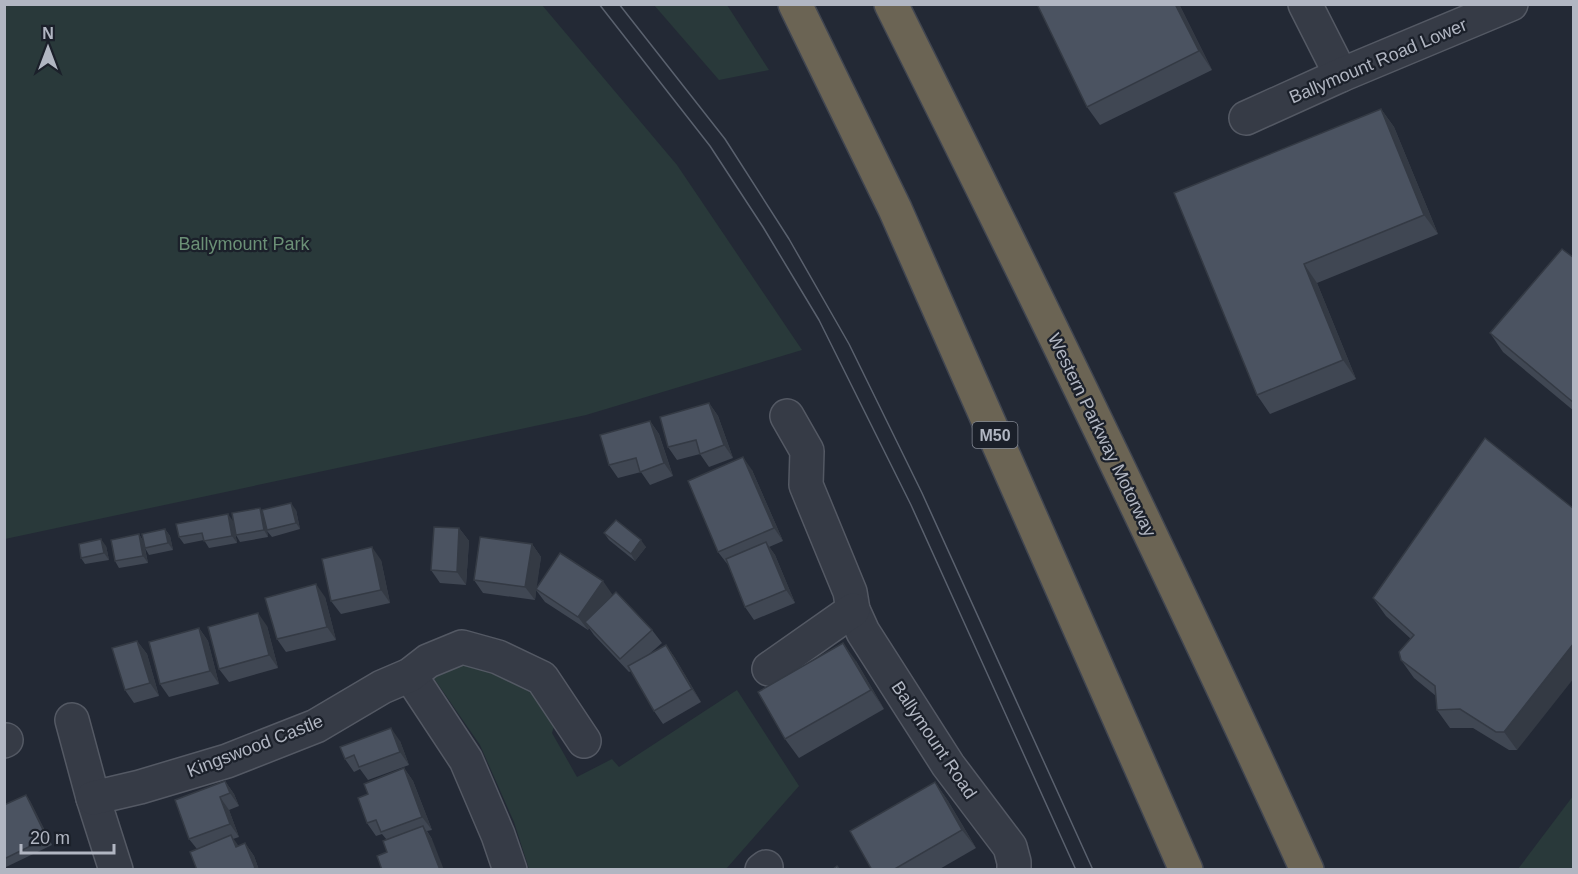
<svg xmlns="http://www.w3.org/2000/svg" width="1578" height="874" viewBox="0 0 1578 874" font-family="Helvetica,sans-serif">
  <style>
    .green { fill: #29393a }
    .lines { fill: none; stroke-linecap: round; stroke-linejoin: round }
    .minor-casing { stroke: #545964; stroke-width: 36 }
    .highway-casing { stroke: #414651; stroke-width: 36 }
    .minor { stroke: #363b46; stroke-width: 33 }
    .highway { stroke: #6b6454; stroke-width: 33 }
    .tram { stroke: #5a616e; stroke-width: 1.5 }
    .wall { fill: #404753 }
    .shaded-wall { fill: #343a44 }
    .building { fill: #4b5361; stroke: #343a44; stroke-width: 1.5 }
    .labels { text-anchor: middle; stroke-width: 4.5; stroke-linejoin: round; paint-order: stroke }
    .shield { fill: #1b202a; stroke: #848994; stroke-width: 1.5 }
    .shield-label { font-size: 16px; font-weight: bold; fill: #b1b6c2 }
    .street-label { font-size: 18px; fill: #b1b6c2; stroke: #1b202a }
    .park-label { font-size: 18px; fill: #6b9076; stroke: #1b202a }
  </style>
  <rect width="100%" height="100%" fill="#232935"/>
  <g class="green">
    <polygon points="4,5 542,5 677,165 802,350 586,415 5,539"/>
    <polygon points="654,5 727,5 769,70 719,80"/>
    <polygon points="467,660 534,686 555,723 552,733 577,777 612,759 619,767 737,690 799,786 726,869 529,869 514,822 480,745 433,677 438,672"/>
    <polygon points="1573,796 1573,869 1518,869"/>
  </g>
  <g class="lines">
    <defs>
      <g id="minor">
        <polyline points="1305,4 1341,75"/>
        <polyline points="1246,118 1341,75 1511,4"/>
        <polyline points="787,416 807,451 806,485 850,592 853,610 863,632 948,765 1010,847 1014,862 1014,870"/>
        <polyline points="769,669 853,610"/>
        <polyline points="410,675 466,760 498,835 510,870"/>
        <polyline points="72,720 93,798 116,870"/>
        <polyline points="4,741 6,740"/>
        <polyline points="93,798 140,787 227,761 316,726 382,687 410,675 428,661 462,647 498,657 542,678 584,741"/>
        <polyline points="762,870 766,867"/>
      </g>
      <g id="highway">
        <polyline points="795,4 895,209 1186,870"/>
        <path d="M891,4C1034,290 1174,578 1307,870"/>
      </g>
    </defs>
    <use href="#minor" class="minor-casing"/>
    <use href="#highway" class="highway-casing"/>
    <use href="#minor" class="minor"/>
    <use href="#highway" class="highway"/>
    <g class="tram">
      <polyline points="599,4 710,146 763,227 819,320 911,505 1076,870"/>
      <polyline points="619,4 725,139 789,239 849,344 922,493 1093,870"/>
    </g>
  </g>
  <g class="wall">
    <polygon points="1179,4 1212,70 1100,125 1087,107"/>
    <polygon points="1381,109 1394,127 1438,234 1317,283 1356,379 1270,414 1257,395 1174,193"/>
    <polygon points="1574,258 1574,411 1503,352 1490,333"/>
    <polygon points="709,403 718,416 733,458 709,467 700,454 677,460 668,447"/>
    <polygon points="650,421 659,434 673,476 650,485 641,472 618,478 609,465"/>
    <polygon points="752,470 783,541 769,547 775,555 795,603 754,620 745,607 728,565 718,552"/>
    <polygon points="1574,509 1517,750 1509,750 1473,728 1450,728 1437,710 1436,696 1414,678 1401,660 1411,639 1386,616 1373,598"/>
    <polygon points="296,510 300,529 272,537 267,531 268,537 240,542 236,535 262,512"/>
    <polygon points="233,521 237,543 209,548 204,540 184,544 179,537"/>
    <polygon points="459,528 469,541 466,585 440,583 431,570"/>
    <polygon points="165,529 170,536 173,550 149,555 145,548 148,563 119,568 115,561 139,534 143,541"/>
    <polygon points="604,533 646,547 635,561 609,540"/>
    <polygon points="532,544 541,557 536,588 612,594 609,599 652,630 662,643 648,655 666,645 675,658 701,702 663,724 654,711 631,671 629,672 594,635 589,628 588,630 545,602 536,590 535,600 483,593 474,580"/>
    <polygon points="106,546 109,560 85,564 81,558"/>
    <polygon points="381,560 390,603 341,614 331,601"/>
    <polygon points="325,597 336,640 286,652 277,639"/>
    <polygon points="267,626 278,668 229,682 219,669"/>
    <polygon points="199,628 208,641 219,684 169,697 160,684"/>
    <polygon points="137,641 147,654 159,696 134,703 125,690"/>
    <polygon points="856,661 884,709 799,758 785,739"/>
    <polygon points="400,741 409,765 368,780 360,769 354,772 345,759 340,747"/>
    <polygon points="404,768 413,781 432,830 427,831 432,839 387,852 387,840 382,834 376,836 367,823 368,794"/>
    <polygon points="225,781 234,794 239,806 229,810 239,837 233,839 238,846 245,843 254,856 259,870 197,870 197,849 189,839"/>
    <polygon points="935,782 948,801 976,848 938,870 872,870"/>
    <polygon points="26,795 30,801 52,845 4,868 4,805"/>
  </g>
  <g class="shaded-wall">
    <polygon points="1175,4 1179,4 1212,70 1199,51"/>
    <polygon points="1381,109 1394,127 1438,234 1424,215"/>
    <polygon points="1304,264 1317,283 1356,379 1343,360"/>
    <polygon points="709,403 718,416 733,458 724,445"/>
    <polygon points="650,421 659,434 673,476 664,463"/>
    <polygon points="743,457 752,470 783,541 774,528"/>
    <polygon points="291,503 296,510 300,529 296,523"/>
    <polygon points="260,508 264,514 268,537 264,530"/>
    <polygon points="228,514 233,521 237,543 232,536"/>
    <polygon points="459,528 469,541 466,585 457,572"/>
    <polygon points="165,529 170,536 173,550 168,543"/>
    <polygon points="139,534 143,541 148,563 143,556"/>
    <polygon points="101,539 106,546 109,560 104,553"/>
    <polygon points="641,540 646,547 635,561 631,554"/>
    <polygon points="766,542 775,555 795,603 786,590"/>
    <polygon points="532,544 541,557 535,600 525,587"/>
    <polygon points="372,547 381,560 390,603 381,590"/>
    <polygon points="603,581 612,594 590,627 585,622 589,628 588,630 578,617"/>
    <polygon points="316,584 325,597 336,640 327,627"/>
    <polygon points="258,613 267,626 278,668 269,655"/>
    <polygon points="199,628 208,641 219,684 210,671"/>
    <polygon points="137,641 147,654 159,696 150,683"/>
    <polygon points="843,643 856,661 884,709 871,690"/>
    <polygon points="1574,643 1574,678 1517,750 1504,732"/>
    <polygon points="666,645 675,658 701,702 692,689"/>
    <polygon points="391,728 400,741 409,765 400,752"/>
    <polygon points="404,768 413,781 432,830 422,817"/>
    <polygon points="225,781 234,794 239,806 230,793"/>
    <polygon points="935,782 948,801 976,848 962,830"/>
    <polygon points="26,795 30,801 52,845 47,838"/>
    <polygon points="220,797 229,810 239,837 230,824"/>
    <polygon points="423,826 432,839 444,870 440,870"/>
    <polygon points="231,835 240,848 236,847"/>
    <polygon points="245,843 254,856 259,870 256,870 255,868"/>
  </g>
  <g class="building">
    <polygon points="1037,4 1175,4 1199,51 1087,107"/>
    <polygon points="1381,109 1424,215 1304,264 1343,360 1257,395 1174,193"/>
    <polygon points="1562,249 1574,258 1574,403 1490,333"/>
    <polygon points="709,403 724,445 700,454 696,440 668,447 660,417"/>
    <polygon points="650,421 664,463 640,472 636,458 609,465 600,435"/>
    <polygon points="1485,438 1574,509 1574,643 1504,732 1496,732 1460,709 1437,710 1435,686 1401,660 1399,652 1414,635 1373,598"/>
    <polygon points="743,457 774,528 718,552 688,481"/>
    <polygon points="291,503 296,523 267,530 262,510"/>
    <polygon points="260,508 264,530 236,535 232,513"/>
    <polygon points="228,514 232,536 204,541 202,533 179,537 176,524"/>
    <polygon points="616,520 641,540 631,554 604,533"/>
    <polygon points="434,527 459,528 457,572 431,570"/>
    <polygon points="165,529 168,543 145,548 142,534"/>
    <polygon points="139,534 143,556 115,561 111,540"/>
    <polygon points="480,537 532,544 525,587 474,580"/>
    <polygon points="101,539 104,553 81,558 79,544"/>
    <polygon points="766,542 786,590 745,607 726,559"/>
    <polygon points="372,547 381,590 331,601 322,559"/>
    <polygon points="560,553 603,581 578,617 536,589"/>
    <polygon points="316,584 327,627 277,639 265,598"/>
    <polygon points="616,592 652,630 620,659 585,622"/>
    <polygon points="258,613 269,655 219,669 208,627"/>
    <polygon points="199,628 210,671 160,684 149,642"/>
    <polygon points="137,641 150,683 125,690 112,648"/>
    <polygon points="843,643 871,690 785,739 758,692"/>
    <polygon points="666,645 692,689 654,711 628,666"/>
    <polygon points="391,728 400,752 359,767 354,755 345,759 340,747"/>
    <polygon points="404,768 422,817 381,832 376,820 367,823 358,798 368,794 364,784"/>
    <polygon points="225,781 230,793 220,797 230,824 189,839 175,800"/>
    <polygon points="935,782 962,830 893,870 872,870 850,831"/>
    <polygon points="26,795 47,838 4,859 4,805"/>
    <polygon points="423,826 440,870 382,870 377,856 387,852 383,841"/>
    <polygon points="231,835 236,847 245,843 255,868 251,870 197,870 190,852"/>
    <polygon points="837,866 840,870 832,870"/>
  </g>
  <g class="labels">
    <rect class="shield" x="972.5" y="422" width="45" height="26" rx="4.5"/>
    <g class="shield-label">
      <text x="995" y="441">M50</text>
    </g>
    <g class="street-label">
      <text transform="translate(1378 61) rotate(-23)" y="6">Ballymount Road Lower</text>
      <text transform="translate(1102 435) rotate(64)" y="6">Western Parkway Motorway</text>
      <text transform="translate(934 740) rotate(56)" y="6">Ballymount Road</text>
      <text transform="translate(255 746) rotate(-21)" y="6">Kingswood Castle</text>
    </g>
    <g class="park-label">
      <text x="244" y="250">Ballymount Park</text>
    </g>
  </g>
  <rect width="1578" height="874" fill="none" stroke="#b1b6c2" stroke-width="12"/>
  <g transform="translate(48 48)" stroke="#1b202a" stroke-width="4.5" paint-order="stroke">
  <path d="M0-4.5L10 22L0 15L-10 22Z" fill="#b1b6c2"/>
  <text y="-9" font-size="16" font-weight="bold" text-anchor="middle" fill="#b1b6c2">N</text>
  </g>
  <path d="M21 844v9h93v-9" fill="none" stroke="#b1b6c2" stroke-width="3"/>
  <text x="30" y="844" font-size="18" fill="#b1b6c2" stroke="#1b202a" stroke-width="4.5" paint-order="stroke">20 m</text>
</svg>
